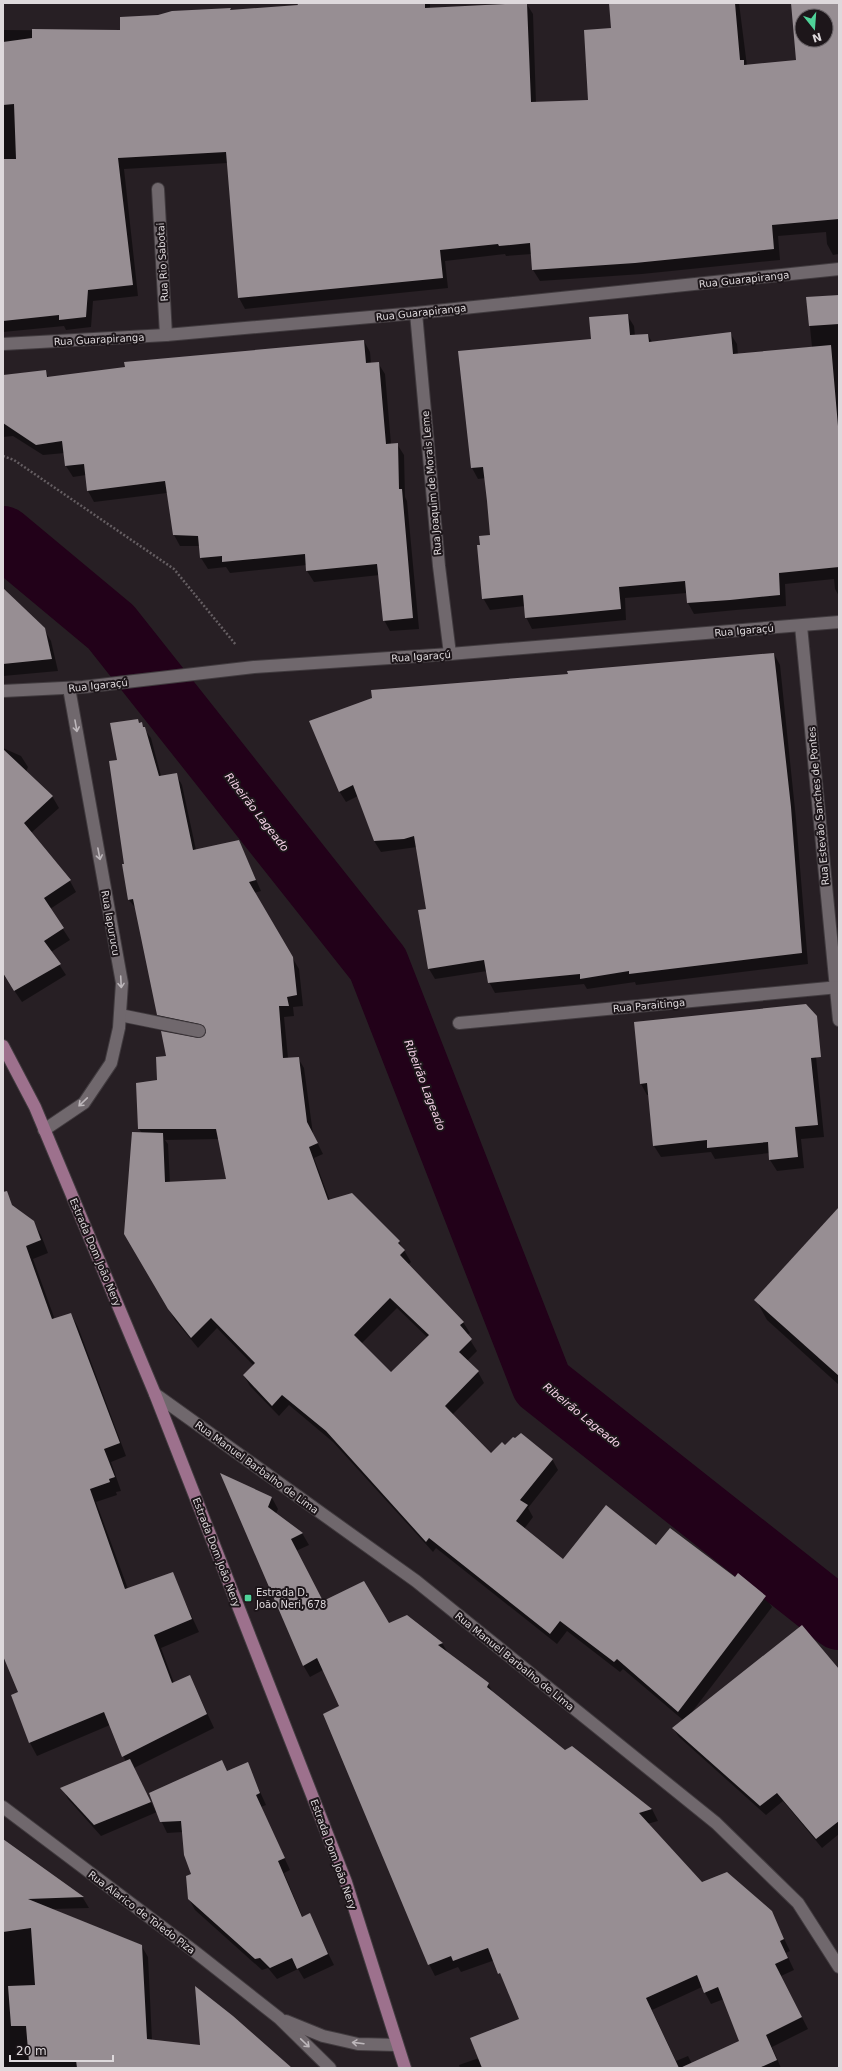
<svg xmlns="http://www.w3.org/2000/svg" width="842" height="2071" viewBox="0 0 842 2071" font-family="'DejaVu Sans',sans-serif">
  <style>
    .shadow { fill: #0007; fill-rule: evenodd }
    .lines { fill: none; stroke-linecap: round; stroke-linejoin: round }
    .river { stroke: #220119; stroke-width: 62 }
    .building { fill: #978e93; fill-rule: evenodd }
    .lane-casing { stroke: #413b3f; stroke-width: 14 }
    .street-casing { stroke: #413b3f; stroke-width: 14 }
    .primary-casing { stroke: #413b3f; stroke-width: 14 }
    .path { stroke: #655e62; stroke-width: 2.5; stroke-dasharray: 2 2; stroke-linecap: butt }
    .lane { stroke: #70686d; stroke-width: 12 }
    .street { stroke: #70686d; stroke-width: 12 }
    .primary { stroke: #9d718d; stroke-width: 12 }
    .oneway { stroke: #bdb7bb }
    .poi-dot { fill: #4fd399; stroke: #1d161a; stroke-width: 1.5 }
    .labels { text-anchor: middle; stroke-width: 4; stroke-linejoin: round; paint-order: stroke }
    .street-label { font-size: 10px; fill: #ded9dc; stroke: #1d161a }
    .poi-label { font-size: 10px; fill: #ded9dc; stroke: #1d161a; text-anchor: start }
    .water-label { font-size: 11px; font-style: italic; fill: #f6d3e8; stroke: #1d161a }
  </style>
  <rect width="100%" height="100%" fill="#271f24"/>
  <g class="shadow">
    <path d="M298,3H430V8L486,7V5L526,3L533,14L536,103L589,101L612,29L610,3H739L747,66L797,61L792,3H839V254L833,255L827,244L826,232L778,236L780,260L642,274L540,281L533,270L532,254L506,256L505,254L445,261L448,288L245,309L239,298L228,163L124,169L138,296L93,301L91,327L66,330L64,326L3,332V30L121,31L230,9L231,11L299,6ZM802,16H826V40H802Z"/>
    <polygon points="839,295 839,596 835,589 834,579 785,584 786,606 736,610 694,614 688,603 687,593 625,598 626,620 532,629 526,617 525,606 490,610 483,598 481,546 491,536 486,478 478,479 472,468 592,340 627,315 634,326 635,336 648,335 652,342 730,333 737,344 738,355 812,347 807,298"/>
    <polygon points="364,341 370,352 371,364 378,363 385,374 391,444 397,444 404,455 405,497 407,501 419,629 390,631 384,620 380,575 314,582 307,571 307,565 230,573 226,567 208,569 201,558 200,546 180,546 174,535 167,493 94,502 88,491 86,475 73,477 66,466 65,453 43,455 13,436 3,437 3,375 45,371 49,378"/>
    <polygon points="3,592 44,629 51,641 58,671 3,676"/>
    <polygon points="838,651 839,651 839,666"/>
    <polygon points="774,654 780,665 796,819 808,964 636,985 635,982 587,989 584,984 495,993 489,982 487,971 435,979 429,969 427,910 417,847 381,852 374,841 358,796 346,802 339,791 569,675"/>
    <path d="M137,720L151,738L161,776L176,774L182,785L196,850L239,841L261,891L254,893L299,969L303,1006L293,1007L294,1016L284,1017L288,1058H298L304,1068L313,1134L323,1154L314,1158L330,1201L399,1242L411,1262L408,1265L463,1322L470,1333L467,1335L477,1351L467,1361L478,1372L484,1383L452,1415L491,1454L505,1446L552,1459L558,1470L528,1508L533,1517L524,1529L563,1560L656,1546L735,1579L765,1596L772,1607L692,1712L839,1670V1834L822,1848L783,1801L766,1815L679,1737L673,1728L683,1720L623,1669L620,1672L567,1631L557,1644L436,1548L433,1552L333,1442L289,1405L279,1416L250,1386L244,1376L254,1366L217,1328L198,1348L175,1320L125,1234L142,1133L139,1129L137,1084L158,1081L198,1039L205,1037L207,1034L165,1025L158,1015L137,910L129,900L123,865H125L118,761ZM219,1139L227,1180L170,1183L168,1144L165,1140ZM397,1308L427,1337L391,1373L361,1344Z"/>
    <polygon points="3,748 21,756 28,767 26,772 52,796 59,808 31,833 70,881 76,892 50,909 70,940 51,952 66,975 22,1002 3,974"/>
    <polygon points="812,1016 824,1137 801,1139 804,1168 777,1171 770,1160 770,1153 715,1159 711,1152 661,1157 654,1146 649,1095 647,1095 641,1084"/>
    <polygon points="3,1194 7,1203 33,1222 41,1235 48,1253 33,1259 55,1320 71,1314 78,1327 126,1456 111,1462 121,1491 116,1492 117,1495 96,1502 128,1589 172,1574 199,1632 161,1648 174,1683 190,1676 214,1728 134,1768 156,1812 222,1761 228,1772 247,1763 266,1805 261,1807 290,1870 284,1873 303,1918 309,1915 334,1965 304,1979 298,1969 277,1979 268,1968 262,1970 195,1910 189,1899 192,1874 183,1832 167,1833 157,1812 101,1836 68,1799 62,1788 126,1762 110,1725 37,1756 30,1743 13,1695 19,1693 3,1653"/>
    <polygon points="839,1215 839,1385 767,1320 756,1300"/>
    <path d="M222,1475L272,1498L278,1509L276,1514L302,1533L309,1545L296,1551L323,1602L442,1643L448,1653L488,1684L494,1694L565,1752L572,1747L652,1809L658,1821L647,1824L702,1883L771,1912L790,1951L786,1953L794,1970L781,1976L808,2029L772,2047L781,2068H460L459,2065L479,2058L520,2019L495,1960L461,1972L458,1967L435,1976L429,1964L340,1707L323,1670L310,1677L303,1665ZM702,1987L711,2004L724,1999L740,2042L692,2064L688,2056L676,2061L652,2010Z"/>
    <polygon points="3,1840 83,1898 89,1908 52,1909 141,1945 148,1957 152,2040 291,2068 3,2068"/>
  </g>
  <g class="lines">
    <polyline class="river" points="3,537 111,627 378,964 542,1384 839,1619"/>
  </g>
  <g class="building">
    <path d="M297,3H425V8L527,3L531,102L588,100L584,30L611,28L609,3H735L740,60H744V65L796,60L791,3H839V219L772,225L774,249L635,263L532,270L530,243L499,246L498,244L440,250L443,278L238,298L226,152L118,158L133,285L88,290L86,317L59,320V315L3,321V159H16L14,104L3,105V42L32,38V29L120,30V17L158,15L172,11L231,8L230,10L298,5ZM802,16H826V40H802Z"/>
    <polygon points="839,295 839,324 809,326 806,297"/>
    <polygon points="628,314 630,335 648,334 649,342 731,332 733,354 831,345 838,426 839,426 839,567 779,573 780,595 730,600 687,603 685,581 619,587 621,609 560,615 525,618 523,595 482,599 477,545 480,545 479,536 490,535 487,501 483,467 471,468 458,351 591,339 589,317"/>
    <polygon points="364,340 366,363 379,362 386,444 398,443 399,489 402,489 413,618 383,621 377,564 306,571 305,554 222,562 222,556 200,558 198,536 173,535 165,481 87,491 84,464 65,466 62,441 36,445 3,423 3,375 46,370 47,377 125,367 124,362"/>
    <polygon points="3,588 45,628 52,659 3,664"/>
    <polygon points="774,653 791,807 802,953 629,974 629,971 580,979 580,974 488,983 484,960 428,969 418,910 426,909 414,836 404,839 374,841 353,785 339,792 309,721 372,698 371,690 568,674 567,671"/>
    <path d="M138,719L139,723L142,722L143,727H145L159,776L177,773L193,850L239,840L256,880L249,882L293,957L297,995L287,997L289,1006H279L283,1058L299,1057L307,1122L318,1143L309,1147L328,1200L352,1193L400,1241L398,1243L405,1250L400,1255L464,1322L460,1325L472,1339L459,1352L479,1371L445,1406L491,1453L502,1442L505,1445L513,1437L515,1438L521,1433L553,1459L520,1500L528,1505L516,1521L563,1559L606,1505L656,1545L670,1528L735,1577L738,1573L766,1596L678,1712L617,1659L614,1662L560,1621L550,1634L429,1538L426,1542L326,1431L282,1395L272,1406L243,1375L255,1363L211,1318L191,1338L168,1309L124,1234L132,1132L163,1133L165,1182L226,1179L216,1129H138L136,1083L157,1080L156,1057L166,1056L161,1031L198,1038L204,1036L206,1032L204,1026L200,1024L157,1015L133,899L128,900L122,864H124L109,761L117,760L110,723ZM390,1298L429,1335L391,1372L354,1335Z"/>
    <polygon points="3,749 53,796 24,823 71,880 44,898 64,928 44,941 61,964 14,991 3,973"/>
    <polygon points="806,1004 817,1016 821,1057 811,1058 818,1125 795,1127 798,1157 769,1160 768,1142 707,1148 707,1140 653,1146 647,1083 640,1084 634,1022"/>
    <polygon points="7,1191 12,1205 34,1221 41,1240 26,1246 52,1319 71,1313 120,1443 104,1449 115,1477 109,1479 110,1482 90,1489 125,1589 173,1572 192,1619 154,1635 172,1683 190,1675 207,1714 122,1757 104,1712 29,1743 11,1695 18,1692 3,1656 3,1192"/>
    <polygon points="839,1207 839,1376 754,1300"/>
    <polygon points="220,1473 272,1497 268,1507 303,1533 291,1539 323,1601 364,1581 389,1623 407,1615 443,1643 438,1645 489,1683 487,1687 565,1750 572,1746 652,1809 639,1813 702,1882 727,1872 772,1911 784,1939 780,1941 788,1958 775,1964 802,2017 766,2035 777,2060 759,2068 680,2068 739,2041 718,1987 704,1993 697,1975 646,1998 679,2068 482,2068 470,2038 519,2019 500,1973 498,1974 488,1948 453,1961 451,1956 428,1965 323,1714 339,1706 317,1658 303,1666"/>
    <polygon points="802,1625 839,1669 839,1821 816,1839 777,1793 760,1806 672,1728"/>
    <polygon points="130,1759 151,1802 94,1825 60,1788"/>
    <polygon points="222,1760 227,1771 248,1762 260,1793 256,1795 285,1858 278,1861 302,1917 310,1913 328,1954 297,1969 292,1958 270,1968 260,1958 255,1959 188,1899 186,1876 191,1874 184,1855 181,1821 160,1822 149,1793"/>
    <polygon points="3,1839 84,1897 28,1899 142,1945 147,2039 200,2045 195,1986 233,2016 292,2068 77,2068 76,2060 29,2062 26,2026 11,2026 8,1986 35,1985 31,1928 3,1932"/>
  </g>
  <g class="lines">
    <defs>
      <g id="lane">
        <polyline points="158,189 166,335"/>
        <polyline points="120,1015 199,1031"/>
      </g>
      <g id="street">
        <polyline points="416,313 439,566 450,654"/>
        <polyline points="3,344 166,335 416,313 839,269"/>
        <polyline points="801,626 839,1020"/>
        <polyline points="3,691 83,687 254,667 450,654 839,622"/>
        <polyline points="459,1023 839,987"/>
        <polyline points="44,1130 84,1103 111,1063 119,1028 122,983 69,688"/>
        <polyline points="155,1394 416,1581 716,1823 798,1903 839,1967"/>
        <polyline points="3,1807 194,1951 279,2018 330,2068"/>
        <polyline points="286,2021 323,2036 358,2044 397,2045"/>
      </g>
      <polyline id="primary" points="3,1046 35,1107 155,1394 346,1882 405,2068"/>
    </defs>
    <use href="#lane" class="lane-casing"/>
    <use href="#street" class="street-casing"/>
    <use href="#primary" class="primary-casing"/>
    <polyline class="path" points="3,456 14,460 174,569 236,645"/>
    <use href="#lane" class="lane"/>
    <use href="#street" class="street"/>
    <use href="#primary" class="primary"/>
  </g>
  <defs><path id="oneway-shaft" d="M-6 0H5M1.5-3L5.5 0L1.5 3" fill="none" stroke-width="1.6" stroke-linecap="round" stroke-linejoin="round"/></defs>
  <g class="oneway">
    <use href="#oneway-shaft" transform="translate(76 726) rotate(80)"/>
    <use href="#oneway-shaft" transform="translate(99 854) rotate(79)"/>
    <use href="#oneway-shaft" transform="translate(121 982) rotate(87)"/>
    <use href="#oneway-shaft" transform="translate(83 1102) rotate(136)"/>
    <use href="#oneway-shaft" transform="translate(305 2043) rotate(44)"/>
    <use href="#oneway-shaft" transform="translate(358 2043) rotate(-173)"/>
  </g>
  <rect class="poi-dot" x="244" y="1594" width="8" height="8" rx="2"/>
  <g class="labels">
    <g class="street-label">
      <text transform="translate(162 262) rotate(-93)" y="4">Rua Rio Sabotai</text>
      <text transform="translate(744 279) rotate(-6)" y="4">Rua Guarapiranga</text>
      <text transform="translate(421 312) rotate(-6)" y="4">Rua Guarapiranga</text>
      <text transform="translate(99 339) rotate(-3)" y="4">Rua Guarapiranga</text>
      <text transform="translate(431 483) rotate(-95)" y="4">Rua Joaquim de Morais Leme</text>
      <text transform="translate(744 630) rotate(-5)" y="4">Rua Igaraçú</text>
      <text transform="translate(421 656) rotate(-4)" y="4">Rua Igaraçú</text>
      <text transform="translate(98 685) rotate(-6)" y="4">Rua Igaraçú</text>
      <text transform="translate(818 806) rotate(-95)" y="4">Rua Estevão Sanches de Pontes</text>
      <text transform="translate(111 923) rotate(80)" y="4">Rua Iapurucu</text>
      <text transform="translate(649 1005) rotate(-5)" y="4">Rua Paraitinga</text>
      <text transform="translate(96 1252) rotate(67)" y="4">Estrada Dom João Nery</text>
      <text transform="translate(257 1467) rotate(36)" y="4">Rua Manuel Barbalho de Lima</text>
      <text transform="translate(217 1552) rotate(69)" y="4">Estrada Dom João Nery</text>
      <text transform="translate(515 1661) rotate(39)" y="4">Rua Manuel Barbalho de Lima</text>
      <text transform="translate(334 1854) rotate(70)" y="4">Estrada Dom João Nery</text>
      <text transform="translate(142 1912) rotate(37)" y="4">Rua Alarico de Toledo Piza</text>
    </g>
    <g class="poi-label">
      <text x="256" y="1596">Estrada D.<tspan x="256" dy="12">João Neri, 678</tspan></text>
    </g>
    <g class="water-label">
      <text transform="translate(257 812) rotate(52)" y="4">Ribeirão Lageado</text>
      <text transform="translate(425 1085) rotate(69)" y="4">Ribeirão Lageado</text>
      <text transform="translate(582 1415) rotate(39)" y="4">Ribeirão Lageado</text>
    </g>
  </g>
  <rect width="842" height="2071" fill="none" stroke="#ded9dc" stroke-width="8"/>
  <g transform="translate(814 28) rotate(163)"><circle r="19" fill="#1d161a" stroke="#6a6468"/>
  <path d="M0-3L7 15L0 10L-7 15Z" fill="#4fd399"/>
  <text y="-6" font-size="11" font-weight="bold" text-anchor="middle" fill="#ded9dc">N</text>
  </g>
  <path d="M10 2055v6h103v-6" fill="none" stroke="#ded9dc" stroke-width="2"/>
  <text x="16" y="2055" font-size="12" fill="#ded9dc" stroke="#1d161a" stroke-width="3" paint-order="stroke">20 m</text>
</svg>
